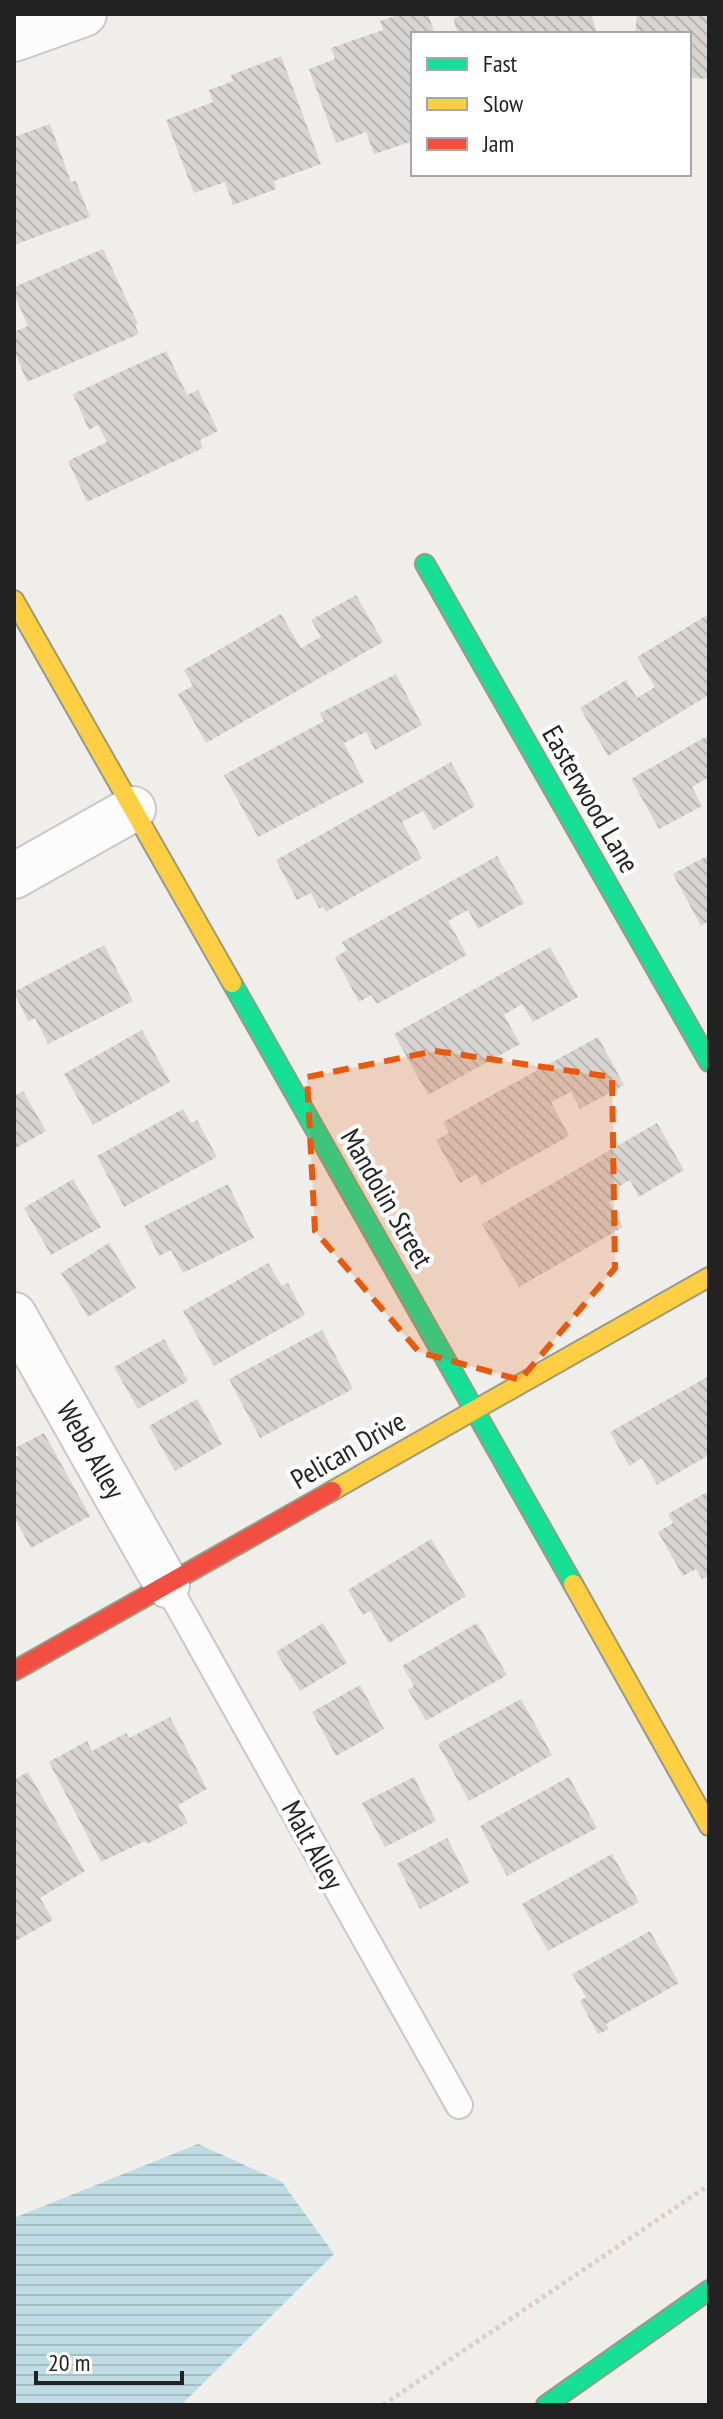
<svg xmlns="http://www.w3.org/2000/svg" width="723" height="2419" viewBox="0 0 723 2419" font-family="'PT Sans Narrow',sans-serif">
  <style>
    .water { fill: url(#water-rules) }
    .building { fill: url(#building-back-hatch) }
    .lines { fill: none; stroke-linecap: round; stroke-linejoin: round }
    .lane-casing { stroke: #c9c8c7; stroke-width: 30 }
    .street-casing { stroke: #c9c8c7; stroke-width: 48 }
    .fast-casing { stroke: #999a82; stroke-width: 22 }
    .slow-casing { stroke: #999a82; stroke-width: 22 }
    .jam-casing { stroke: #999a82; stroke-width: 22 }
    .path { stroke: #dccecd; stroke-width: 5; stroke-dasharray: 4 4; stroke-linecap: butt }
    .lane { stroke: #fdfcfc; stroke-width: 26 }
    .street { stroke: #fdfcfc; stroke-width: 44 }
    .fast { stroke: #16e098; stroke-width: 18 }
    .slow { stroke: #ffcf43; stroke-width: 18 }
    .jam { stroke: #f24e42; stroke-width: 18 }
    .marked { fill: #e8590c; fill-opacity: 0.2; stroke: #e8590c; stroke-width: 6; stroke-dasharray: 16 10; stroke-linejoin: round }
    .labels { text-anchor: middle; stroke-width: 8; stroke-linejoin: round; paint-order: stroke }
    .street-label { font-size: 28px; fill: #222; stroke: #fff }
  </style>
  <defs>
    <pattern id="water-rules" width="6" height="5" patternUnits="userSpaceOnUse" patternTransform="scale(2)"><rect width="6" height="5" fill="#bfdbe3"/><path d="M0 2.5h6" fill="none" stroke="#a4bcc2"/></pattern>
    <pattern id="building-back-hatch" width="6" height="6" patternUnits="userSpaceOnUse" patternTransform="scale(2)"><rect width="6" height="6" fill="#d7d4d2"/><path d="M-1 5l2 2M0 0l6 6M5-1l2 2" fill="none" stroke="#b8b6b4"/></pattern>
  </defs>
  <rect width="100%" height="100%" fill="#f0eeeb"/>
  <polygon class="water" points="198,2144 282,2182 334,2254 181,2405 14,2405 14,2218"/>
  <g class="building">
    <polygon points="401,14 428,14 435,34 413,34 413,141 374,154 366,132 336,143 309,69 335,59 331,48 383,30 380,21"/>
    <polygon points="467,14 591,14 597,34 458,34 453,18"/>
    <polygon points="637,14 709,14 709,79 689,78 689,34 635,34"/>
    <polygon points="281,56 321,164 274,181 276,189 233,205 225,182 194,193 166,120 213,102 209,90 233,81 231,75"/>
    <polygon points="50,124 71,182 76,181 90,217 14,245 14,137"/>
    <polygon points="103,249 138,324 135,325 139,334 27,382 14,350 14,332 28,326 14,294 14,287"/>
    <polygon points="166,351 187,395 198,390 218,431 200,440 203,448 87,502 68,461 107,442 98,425 89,430 73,394"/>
    <polygon points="356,595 383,642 206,743 178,694 193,686 184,670 281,614 301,648 321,637 311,620"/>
    <polygon points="709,614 709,695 608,756 580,708 626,680 637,698 655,687 637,657"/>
    <polygon points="396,674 422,725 375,750 366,732 344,743 364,782 258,837 224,775 324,721 320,713"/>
    <polygon points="709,735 709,777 692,787 702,806 659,829 631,779"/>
    <polygon points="451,762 475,806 434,830 423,811 402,822 422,858 326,912 323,907 319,908 311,893 297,900 276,860"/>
    <polygon points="709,855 709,921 701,926 673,874"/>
    <polygon points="497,856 524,903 478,929 468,910 448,921 467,955 377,1004 371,995 359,1002 335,957 347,950 342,942"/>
    <polygon points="104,945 133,1001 48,1044 35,1018 28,1021 14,992"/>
    <polygon points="550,947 578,997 533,1022 522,1004 504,1015 520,1044 428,1095 394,1034"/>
    <polygon points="142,1030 170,1082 93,1125 64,1074"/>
    <polygon points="598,1037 624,1085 580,1109 571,1092 551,1102 569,1136 481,1185 476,1174 460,1183 436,1140 449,1133 443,1122"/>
    <polygon points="23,1091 46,1131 14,1149 14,1096"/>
    <polygon points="183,1109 191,1123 197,1120 217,1157 124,1207 97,1156"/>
    <polygon points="657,1123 684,1170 639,1197 630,1180 610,1192 614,1199 609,1202 623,1227 519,1287 482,1224"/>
    <polygon points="73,1179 101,1227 51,1255 24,1208"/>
    <polygon points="228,1184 254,1238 183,1273 171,1250 159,1256 144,1226"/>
    <polygon points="109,1243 136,1288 88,1317 61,1273"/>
    <polygon points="268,1263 282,1286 288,1283 305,1315 214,1366 183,1311"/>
    <polygon points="322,1330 353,1389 260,1438 229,1379"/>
    <polygon points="164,1339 188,1381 138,1409 114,1367"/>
    <polygon points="709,1376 709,1455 657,1485 642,1458 629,1466 610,1432"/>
    <polygon points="197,1399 222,1444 175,1471 149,1426"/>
    <polygon points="44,1433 90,1516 31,1548 14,1517 14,1458 19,1455 15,1448"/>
    <polygon points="709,1491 709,1576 702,1579 696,1569 683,1576 658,1532 673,1523 668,1514"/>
    <polygon points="431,1539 466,1596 389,1643 370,1611 363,1615 348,1590"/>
    <polygon points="323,1623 347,1663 300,1691 276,1652"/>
    <polygon points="477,1623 507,1675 426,1721 408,1690 414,1686 402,1666"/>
    <polygon points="360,1685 384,1729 336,1756 312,1712"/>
    <polygon points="521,1699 552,1755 469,1801 438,1744"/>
    <polygon points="170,1717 207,1789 178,1805 188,1823 147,1844 145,1841 101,1862 49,1762 87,1741 92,1751 126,1733 129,1738"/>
    <polygon points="28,1772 85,1871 40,1898 53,1920 14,1942 14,1780"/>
    <polygon points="414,1777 436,1821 385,1847 362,1803"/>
    <polygon points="569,1777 597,1828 507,1876 480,1826"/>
    <polygon points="447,1838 470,1882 420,1909 397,1864"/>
    <polygon points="612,1854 639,1902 548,1951 522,1904"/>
    <polygon points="650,1931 679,1983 606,2024 609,2029 598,2034 580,2001 586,1997 572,1974"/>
  </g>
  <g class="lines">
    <defs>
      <polyline id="lane" points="167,1585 459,2105"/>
      <g id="street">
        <polyline points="14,39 84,14"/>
        <polyline points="14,876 133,809"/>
        <polyline points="14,1315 167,1585"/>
      </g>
      <g id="fast">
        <polyline points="425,564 709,1062"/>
        <polyline points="232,983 573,1584"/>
        <polyline points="546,2405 709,2290"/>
      </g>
      <g id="slow">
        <polyline points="14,600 232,983"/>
        <polyline points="332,1491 709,1277"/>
        <polyline points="573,1584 709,1826"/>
      </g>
      <polyline id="jam" points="14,1671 332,1491"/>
    </defs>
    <use href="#lane" class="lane-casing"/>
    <use href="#street" class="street-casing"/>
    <use href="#fast" class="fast-casing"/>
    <use href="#slow" class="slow-casing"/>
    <use href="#jam" class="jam-casing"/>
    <polyline class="path" points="383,2405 709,2185"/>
    <use href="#lane" class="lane"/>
    <use href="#street" class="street"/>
    <use href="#fast" class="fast"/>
    <use href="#slow" class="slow"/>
    <use href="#jam" class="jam"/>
  </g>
  <path class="marked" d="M435,1051L612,1077L615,1268L520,1380L419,1352L315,1231L307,1077Z"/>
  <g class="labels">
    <g class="street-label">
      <text transform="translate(591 799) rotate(60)" y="10">Easterwood Lane</text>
      <text transform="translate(387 1198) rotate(60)" y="10">Mandolin Street</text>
      <text transform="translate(91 1450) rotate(60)" y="10">Webb Alley</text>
      <text transform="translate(348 1450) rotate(-30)" y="10">Pelican Drive</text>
      <text transform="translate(313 1845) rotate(61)" y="10">Malt Alley</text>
    </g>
  </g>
  <rect width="723" height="2419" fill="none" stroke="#222222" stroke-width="32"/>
  <rect x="411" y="32" width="280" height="144" fill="#ffffff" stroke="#a7a7a7" stroke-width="2"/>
  <rect x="427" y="58" width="40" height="12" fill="#16e098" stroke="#a7a7a7" stroke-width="2"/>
  <text x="483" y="72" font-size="24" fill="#222222">Fast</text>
  <rect x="427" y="98" width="40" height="12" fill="#ffcf43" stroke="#a7a7a7" stroke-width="2"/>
  <text x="483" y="112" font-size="24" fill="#222222">Slow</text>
  <rect x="427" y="138" width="40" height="12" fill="#f24e42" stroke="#a7a7a7" stroke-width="2"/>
  <text x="483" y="152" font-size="24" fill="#222222">Jam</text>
  <path d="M36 2371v12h146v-12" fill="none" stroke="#222222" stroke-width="4"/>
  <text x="48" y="2371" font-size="24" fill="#222222" stroke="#ffffff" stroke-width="6" paint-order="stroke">20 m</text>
</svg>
